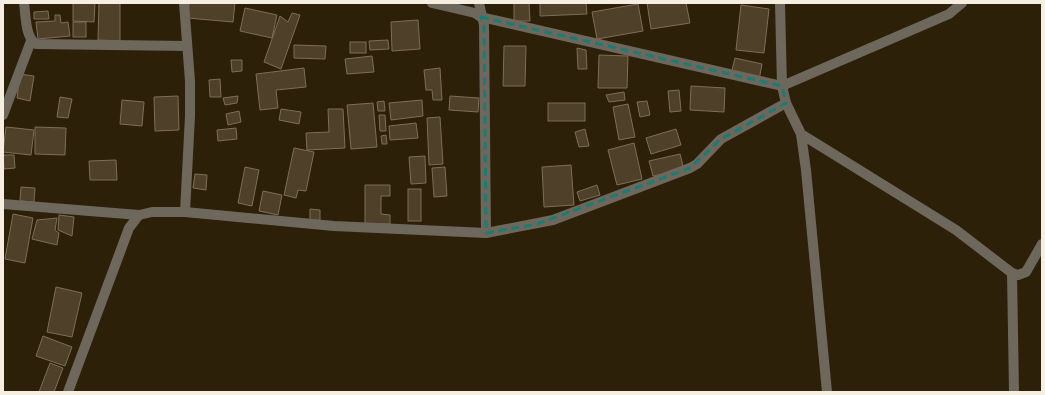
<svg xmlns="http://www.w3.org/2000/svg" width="1045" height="395" viewBox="0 0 1045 395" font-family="'PT Serif',serif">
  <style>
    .building { fill: #4f4129; stroke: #7d6e55 }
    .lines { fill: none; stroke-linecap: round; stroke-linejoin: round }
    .minor { stroke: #6e675c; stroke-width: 10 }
    .marked { fill: none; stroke: #1b7c74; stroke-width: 3; stroke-dasharray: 8 5; stroke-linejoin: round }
  </style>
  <rect width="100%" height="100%" fill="#2d2009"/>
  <g class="building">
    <polygon points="73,3 95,3 94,22 73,21"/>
    <polygon points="99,3 120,3 120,41 98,40"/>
    <polygon points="189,3 235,3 233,22 188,18"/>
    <polygon points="514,3 529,3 530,21 514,21"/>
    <polygon points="540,3 586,3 587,14 540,16"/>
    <polygon points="647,3 686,3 690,23 651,29"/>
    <polygon points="638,4 643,31 597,39 592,12"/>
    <polygon points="741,5 769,9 764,53 736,50"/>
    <polygon points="245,8 277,15 272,38 240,31"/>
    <polygon points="48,11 49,19 34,19 34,12"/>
    <polygon points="292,13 300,15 281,69 264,62 280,16 288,22"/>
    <polygon points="55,15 60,15 61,23 68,22 70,36 38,39 36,22 55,21"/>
    <polygon points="418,20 420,49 392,51 391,22"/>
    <rect x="73" y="22" width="13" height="15"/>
    <polygon points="388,40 389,49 370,50 369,41"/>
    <rect x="350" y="42" width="16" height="11"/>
    <polygon points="294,45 326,46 325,59 294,58"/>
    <polygon points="504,46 526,46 525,86 503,86"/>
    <polygon points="577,48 586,50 587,69 578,69"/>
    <polygon points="599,55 628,56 627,88 598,88"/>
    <polygon points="372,56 374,72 347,74 345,59"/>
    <polygon points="735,58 762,64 759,80 731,74"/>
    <polygon points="231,60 242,60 242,71 232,72"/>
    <polygon points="304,68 306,87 276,90 278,108 260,110 256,74"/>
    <polygon points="440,68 442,100 433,100 432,90 426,90 424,70"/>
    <polygon points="20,74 34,76 30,101 17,98"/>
    <polygon points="220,79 221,97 210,97 209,80"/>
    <polygon points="691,86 725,88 724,112 690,110"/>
    <polygon points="679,90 681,111 670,112 668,91"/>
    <polygon points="624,92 625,100 609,102 606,95"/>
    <polygon points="178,96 179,130 155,131 154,97"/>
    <polygon points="238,96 237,103 225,105 223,98"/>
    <polygon points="450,96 479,98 478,112 449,110"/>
    <polygon points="60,97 72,99 68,118 57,117"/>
    <polygon points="122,100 144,102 142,126 120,124"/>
    <polygon points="422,100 423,116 391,120 389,103"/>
    <polygon points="384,101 385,111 378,111 377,102"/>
    <polygon points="647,101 650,115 640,117 637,102"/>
    <polygon points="373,103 377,147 351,149 347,105"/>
    <rect x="548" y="103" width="37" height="18"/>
    <polygon points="628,104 635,137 619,140 613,107"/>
    <polygon points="281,109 301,112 299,124 279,120"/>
    <polygon points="328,109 343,109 345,148 307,150 306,133 329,132"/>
    <polygon points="239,111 241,122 228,125 226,114"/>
    <polygon points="379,115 385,115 386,131 380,131"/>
    <polygon points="440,117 443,164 429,165 427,118"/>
    <polygon points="416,123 418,138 390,140 389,126"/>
    <polygon points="6,127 34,130 31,155 3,152"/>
    <polygon points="35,127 66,128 65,155 35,154"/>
    <polygon points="236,128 237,139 218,141 217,130"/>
    <polygon points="585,129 589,146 579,147 575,132"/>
    <polygon points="676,129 681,145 651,154 646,138"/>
    <polygon points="386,135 387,144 382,144 381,136"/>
    <polygon points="634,143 642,179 617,185 608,150"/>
    <polygon points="294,148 314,152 306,191 298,190 296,198 284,195"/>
    <polygon points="680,154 684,170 653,176 649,161"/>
    <polygon points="3,155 14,155 15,168 4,169"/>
    <polygon points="425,156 426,183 411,184 409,157"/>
    <polygon points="116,160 117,180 90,180 89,161"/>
    <polygon points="571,165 574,205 544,207 542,167"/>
    <polygon points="245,167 259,170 252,206 238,203"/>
    <polygon points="445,167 447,196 434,197 432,168"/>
    <polygon points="195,174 207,175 206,190 193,188"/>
    <polygon points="365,185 390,185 390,196 381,196 381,214 390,215 390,224 365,224"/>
    <polygon points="597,185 600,195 580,201 577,192"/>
    <polygon points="21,187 35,188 34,202 20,201"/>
    <rect x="408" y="189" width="13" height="32"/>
    <polygon points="263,191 282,195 278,215 259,211"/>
    <polygon points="310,209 320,210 320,221 310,221"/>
    <polygon points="13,214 33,218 25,263 5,259"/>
    <polygon points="59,215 74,217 72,236 58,230"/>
    <polygon points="57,218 55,230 59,233 57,245 32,239 37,220"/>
    <polygon points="56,287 82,293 72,337 47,332"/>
    <polygon points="43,336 72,347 65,366 36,356"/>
    <polygon points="50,363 63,368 54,392 39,392"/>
  </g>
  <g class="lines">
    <g class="minor">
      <path d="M24,3C26,16 25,37 36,44L187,46"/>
      <polyline points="184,3 190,81 190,116 185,212"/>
      <polyline points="432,3 475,13 481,17 782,86 949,14 962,3"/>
      <polyline points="479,3 484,25 486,233"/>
      <polyline points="780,3 782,86 786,103 801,134 806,170 827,392"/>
      <polyline points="3,115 31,41"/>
      <polyline points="801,134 956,230 1012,273 1018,275 1026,272 1042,244"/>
      <polyline points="3,204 139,215 152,212 185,212 334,226 486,233 553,220 690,168 697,164 721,139 786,103"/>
      <polyline points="1012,273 1014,392"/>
      <polyline points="68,392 129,228 139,215"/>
    </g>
  </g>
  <path class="marked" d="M481,17L782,86L786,103L721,139L690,168L537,224L486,233L484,25Z"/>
  <rect width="1045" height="395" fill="none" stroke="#f6eee0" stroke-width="8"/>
</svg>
